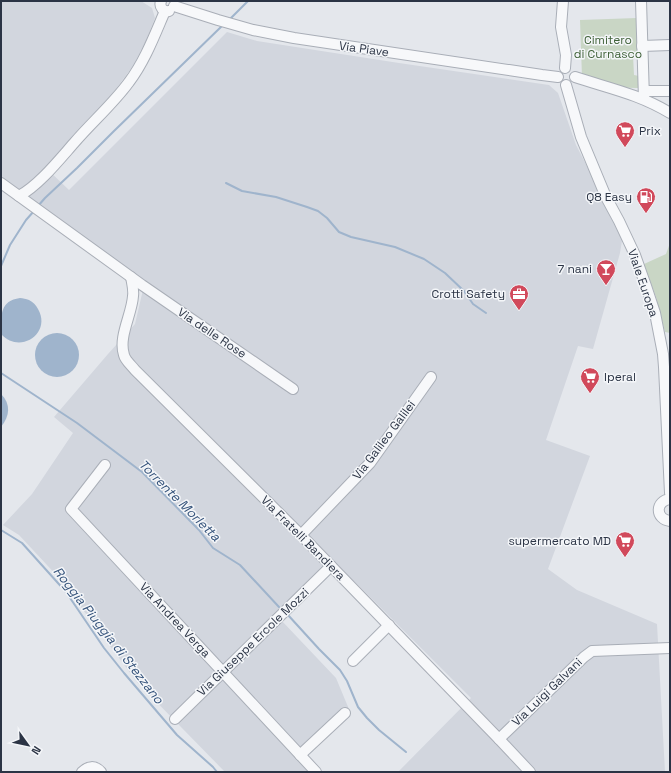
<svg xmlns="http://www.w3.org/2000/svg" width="671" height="773" viewBox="0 0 671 773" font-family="'Space Grotesk',sans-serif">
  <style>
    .built { fill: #d2d6de }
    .green { fill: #c9d6c5 }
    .water { fill: #9fb4cc }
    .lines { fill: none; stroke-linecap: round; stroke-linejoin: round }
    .stream { stroke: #9fb4cc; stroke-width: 2 }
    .minor-casing { stroke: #a9aeb7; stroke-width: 12 }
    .minor { stroke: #f7f8fa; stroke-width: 10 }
    .labels { text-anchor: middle; stroke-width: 3; stroke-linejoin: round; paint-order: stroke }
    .park-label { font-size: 12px; fill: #3f6138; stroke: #f4f6f9 }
    .street-label { font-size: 12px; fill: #2b3445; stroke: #f4f6f9 }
    .poi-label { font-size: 12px; fill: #2b3445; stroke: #f4f6f9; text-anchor: end }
    .water-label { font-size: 13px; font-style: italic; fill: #34527a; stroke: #f4f6f9 }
  </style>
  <rect width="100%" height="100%" fill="#e4e7ec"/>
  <polygon class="built" points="1,1 141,1 152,8 155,18 139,58 98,113 47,169 69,190 227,32 257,41 399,63 549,85 558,93 576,145 608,207 623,235 620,253 593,349 578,346 546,440 590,456 548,569 577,590 657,624 665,772 398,772 471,698 336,563 281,620 336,678 351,714 300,762 308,772 225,772 137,682 60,579 19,535 3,525 32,494 73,433 54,417 108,354 135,324 145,281 1,177"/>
  <g class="green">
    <path d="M637,18L638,54L633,55L634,75L639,76L640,88C620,89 601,83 582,77L580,20Z"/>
    <polygon points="670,243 670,333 665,332 656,297 644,264 666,254"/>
  </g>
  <g class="water">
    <path d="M20,298C23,298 26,299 29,300C33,302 36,305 38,309C52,333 20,355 1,334C1,314 0,301 20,298Z"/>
    <circle cx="57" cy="355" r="22"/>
    <path d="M1,394C11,404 10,416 1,427Z"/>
  </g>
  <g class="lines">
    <g class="stream">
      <polyline points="230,19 248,1"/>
      <polyline points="226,183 242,191 276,197 307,207 318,211 327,218 339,232 351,237 395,247 424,259 445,273 464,291 473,304 486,313"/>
      <polyline points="38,206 45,198 77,168 113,132 224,24"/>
      <polyline points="1,266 10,245 26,220 34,211"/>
      <polyline points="1,373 77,423 142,472 199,530 213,548 240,565 279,607"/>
      <polyline points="1,530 22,543 66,592 104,648 124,673 177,735 213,767 217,772"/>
      <polyline points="288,615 319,649 340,670 347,681 358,707 367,718 379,730 406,752"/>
    </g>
    <defs>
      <g id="minor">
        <path d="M161,1C159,7 163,12 169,11"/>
        <polyline points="563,1 561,27 566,55 565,68"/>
        <polyline points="641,1 644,99"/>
        <polyline points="174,6 218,20 253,30 294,38 542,75 558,77"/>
        <polyline points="642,46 670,45"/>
        <path d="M575,77C608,88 639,94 670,113"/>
        <polyline points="566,85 581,137 606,197 619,221 635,255 646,286 655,313 663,354 664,367 670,493"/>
        <polyline points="644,91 670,91"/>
        <polyline points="1,183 142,285 293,389"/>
        <path d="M19,196C39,185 59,160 74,143C92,122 113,104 129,82C145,61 155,34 165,11"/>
        <path d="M131,277C132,283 134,290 133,296C132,314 118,337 124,355C125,360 131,365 135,370L301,535L499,739L530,772"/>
        <polyline points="105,465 71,509 316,772"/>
        <path d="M670,499C655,501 655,519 670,521"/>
        <polyline points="301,535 370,463 431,377"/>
        <polyline points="353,661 389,625"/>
        <polyline points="175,719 331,566"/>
        <polyline points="499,739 584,657 592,651 670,648"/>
        <polyline points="300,755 345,713"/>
        <path d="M82,772C88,766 95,765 101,772"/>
      </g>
    </defs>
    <use href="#minor" class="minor-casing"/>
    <use href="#minor" class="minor"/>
  </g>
  <defs>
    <symbol id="supermarket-pin" viewBox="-11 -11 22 30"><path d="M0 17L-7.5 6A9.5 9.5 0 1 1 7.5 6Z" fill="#d1495b" stroke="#f4f6f9"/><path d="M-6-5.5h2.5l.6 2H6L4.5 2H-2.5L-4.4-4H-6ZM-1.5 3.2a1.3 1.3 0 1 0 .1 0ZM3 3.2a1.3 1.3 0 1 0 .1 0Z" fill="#fff"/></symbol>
    <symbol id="fuel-pin" viewBox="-11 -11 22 30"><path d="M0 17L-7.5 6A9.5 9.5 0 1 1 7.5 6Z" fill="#d1495b" stroke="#f4f6f9"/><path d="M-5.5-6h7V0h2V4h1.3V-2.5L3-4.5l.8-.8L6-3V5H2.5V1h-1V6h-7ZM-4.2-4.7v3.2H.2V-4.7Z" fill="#fff"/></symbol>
    <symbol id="bar-pin" viewBox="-11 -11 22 30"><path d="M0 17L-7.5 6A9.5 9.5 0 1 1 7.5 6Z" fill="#d1495b" stroke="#f4f6f9"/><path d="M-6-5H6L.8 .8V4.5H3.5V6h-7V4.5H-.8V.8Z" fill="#fff"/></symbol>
    <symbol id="office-pin" viewBox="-11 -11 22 30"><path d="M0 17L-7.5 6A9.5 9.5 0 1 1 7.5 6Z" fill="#d1495b" stroke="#f4f6f9"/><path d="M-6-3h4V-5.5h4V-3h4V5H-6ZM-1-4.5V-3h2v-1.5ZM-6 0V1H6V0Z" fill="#fff"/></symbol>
  </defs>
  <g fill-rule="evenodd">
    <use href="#supermarket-pin" x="614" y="120" width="22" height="30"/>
    <use href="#fuel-pin" x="635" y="186" width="22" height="30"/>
    <use href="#bar-pin" x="595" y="258" width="22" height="30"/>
    <use href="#office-pin" x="508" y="283" width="22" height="30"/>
    <use href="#supermarket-pin" x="579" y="366" width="22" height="30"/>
    <use href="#supermarket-pin" x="614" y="530" width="22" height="30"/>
  </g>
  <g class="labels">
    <g class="park-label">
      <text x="608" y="44">Cimitero<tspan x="608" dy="14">di Curnasco</tspan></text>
    </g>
    <g class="street-label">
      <text transform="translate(364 49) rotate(8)" y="4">Via Piave</text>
      <text transform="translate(643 283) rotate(71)" y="4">Viale Europa</text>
      <text transform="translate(212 333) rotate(34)" y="4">Via delle Rose</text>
      <text transform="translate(384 440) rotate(-53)" y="4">Via Galileo Galilei</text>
      <text transform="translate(303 538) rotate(45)" y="4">Via Fratelli Bandiera</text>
      <text transform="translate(175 620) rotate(47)" y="4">Via Andrea Verga</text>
      <text transform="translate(253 642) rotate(-44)" y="4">Via Giuseppe Ercole Mozzi</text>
      <text transform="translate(547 692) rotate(-44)" y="4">Via Luigi Galvani</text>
    </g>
    <g class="poi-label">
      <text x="639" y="135" text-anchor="start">Prix</text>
      <text x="632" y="201">Q8 Easy</text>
      <text x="592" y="273">7 nani</text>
      <text x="505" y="298">Crotti Safety</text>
      <text x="604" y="381" text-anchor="start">Iperal</text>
      <text x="611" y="545">supermercato MD</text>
    </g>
    <g class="water-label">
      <text transform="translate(180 500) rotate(45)" y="5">Torrente Morletta</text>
      <text transform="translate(109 635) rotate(52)" y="5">Roggia Piuggia di Stezzano</text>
    </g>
  </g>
  <rect width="671" height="773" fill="none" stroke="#2b3445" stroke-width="4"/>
  <g transform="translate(28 745) rotate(123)" stroke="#f4f6f9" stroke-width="3" paint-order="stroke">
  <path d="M0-3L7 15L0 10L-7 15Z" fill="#2b3445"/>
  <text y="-6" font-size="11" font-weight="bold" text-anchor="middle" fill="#2b3445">N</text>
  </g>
</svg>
